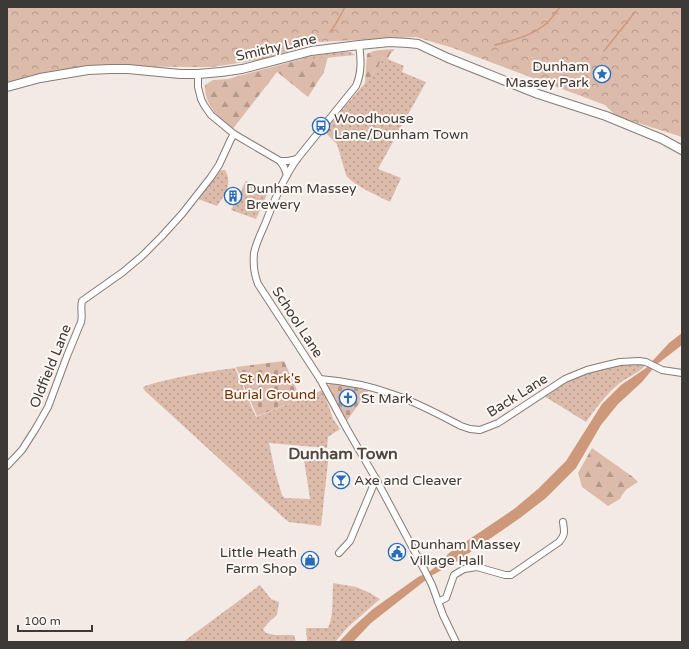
<svg xmlns="http://www.w3.org/2000/svg" width="689" height="649" viewBox="0 0 689 649" font-family="'Varela Round',sans-serif">
  <style>
    .grass { fill: url(#grass-dots) }
    .forest { fill: url(#forest-firs) }
    .cemetery { fill: url(#cemetery-stones) }
    .park { fill: url(#park-crowns) }
    .water { fill: #ce987b }
    .lines { fill: none; stroke-linecap: round; stroke-linejoin: round }
    .stream { stroke: #ce987b; stroke-width: 1.5 }
    .minor-casing { stroke: #847b76; stroke-width: 8 }
    .secondary-casing { stroke: #847b76; stroke-width: 10 }
    .minor { stroke: #fff; stroke-width: 6 }
    .secondary { stroke: #fff; stroke-width: 8 }
    .labels { text-anchor: middle; stroke-width: 4; stroke-linejoin: round; paint-order: stroke }
    .street-label { font-size: 14px; fill: #3d3937; stroke: #fef8f5 }
    .poi-label { font-size: 14px; fill: #3d3937; stroke: #fef8f5; text-anchor: start }
    .park-label { font-size: 14px; fill: #723000; stroke: #fef8f5 }
    .quarter-label { font-size: 16px; font-weight: bold; fill: #504843; stroke: #fef8f5 }
  </style>
  <defs>
    <pattern id="grass-dots" width="8" height="8" patternUnits="userSpaceOnUse"><rect width="8" height="8" fill="#dba"/><path d="M2 2h.1M6 6h.1" fill="none" stroke="#b4998b" stroke-width="1.8" stroke-linecap="round"/></pattern>
    <pattern id="forest-firs" width="22" height="20" patternUnits="userSpaceOnUse"><rect width="22" height="20" fill="#dba"/><path d="M5 1l3.5 6h-7zM16 11l3.5 6h-7z" fill="#b4998b"/></pattern>
    <pattern id="cemetery-stones" width="16" height="16" patternUnits="userSpaceOnUse"><rect width="16" height="16" fill="#dba"/><path d="M2 7V4a2 2 0 0 1 4 0v3zM10 15v-3a2 2 0 0 1 4 0v3z" fill="#b4998b"/></pattern>
    <pattern id="park-crowns" width="20" height="18" patternUnits="userSpaceOnUse"><rect width="20" height="18" fill="#dba"/><path d="M2 6a3 3 0 1 1 6 0M12 15a3 3 0 1 1 6 0" fill="none" stroke="#b4998b"/></pattern>
  </defs>
  <rect width="100%" height="100%" fill="#f4eae5"/>
  <g class="grass">
    <polygon points="343,52 351,52 355,55 294,61 311,56"/>
    <path d="M383,57L404,66L402,72L426,82L378,169L401,178L390,202C379,196 352,185 346,175L337,144L324,131L371,76L376,70Z"/>
    <path d="M221,170H225C233,183 225,195 217,206L198,199L215,176Z"/>
    <polygon points="246,181 269,190 256,219 231,210"/>
    <path d="M644,363V367C637,374 627,377 620,383C606,394 596,408 586,422L544,396C552,391 559,385 568,381C590,368 619,365 644,363Z"/>
    <path d="M235,368L256,417L323,390L333,419L340,429L328,437L327,448L269,443L275,471L282,495L285,498L310,499L303,453L309,451L329,453L321,526L289,522L285,519L144,390L143,388L145,386C174,377 205,372 235,368Z"/>
    <path d="M333,583L356,587L368,592L380,599L347,628L335,642H307L306,628H328C334,615 332,597 333,583Z"/>
    <polygon points="260,585 271,599 279,602 277,615 270,621 263,629 266,633 275,635 294,635 296,642 183,642"/>
  </g>
  <g class="forest">
    <path d="M395,49L390,54L388,59L383,57L376,70L365,83L367,54C375,49 385,50 395,49Z"/>
    <path d="M328,57L324,72L308,97L277,72L232,130C219,117 204,105 205,85L213,80L228,79L294,61Z"/>
    <polygon points="592,448 633,477 638,482 627,489 622,495 620,499 608,506 582,487 578,473"/>
  </g>
  <g class="cemetery">
    <polygon points="284,361 301,399 257,416 236,367"/>
    <polygon points="332,383 347,385 368,391 346,422 327,386"/>
  </g>
  <polygon class="park" points="7,7 682,7 682,137 616,116 605,105 453,48 416,37 318,42 264,59 212,67 194,67 99,66 59,70 27,77 7,83"/>
  <polygon class="water" points="682,333 682,345 656,365 642,382 618,404 601,425 576,468 546,498 520,518 456,562 431,576 371,623 353,642 339,642 353,627 373,609 418,577 429,572 439,564 449,553 514,509 538,489 566,461 602,404 621,385 646,368 669,343"/>
  <g class="lines">
    <g class="stream">
      <polyline points="330,32 335,25 345,7"/>
      <path d="M495,45C513,40 533,36 548,22C552,18 556,12 560,7"/>
      <polyline points="604,51 635,12"/>
    </g>
    <defs>
      <g id="minor">
        <path d="M359,45C361,59 362,72 356,86L297,159C283,179 274,201 265,224C261,233 256,243 254,253C253,264 254,274 258,284L320,379L347,429L376,479L425,571L432,585L443,615L456,642"/>
        <polyline points="198,74 198,87 201,99 204,105 211,115 234,134 280,161 288,161 297,159"/>
        <polyline points="280,161 284,167 287,175"/>
        <path d="M320,379C345,381 371,386 395,395C418,403 440,415 461,426L470,429L480,430L498,423L565,379L587,370L603,366L620,362L639,361L646,362L662,370L682,373"/>
        <path d="M7,466L22,450L36,428L48,407L67,356L81,322C83,315 80,308 82,301L123,272L142,256L162,236L182,214L211,177L219,165L231,139L234,134"/>
        <polyline points="339,553 350,541 376,479"/>
        <path d="M438,602L446,598L454,575L464,569L477,567L505,575H511L559,542C566,534 564,531 563,522"/>
      </g>
      <polyline id="secondary" points="7,87 40,78 88,70 110,69 128,69 180,74 198,74 221,72 242,69 311,51 359,45 390,42 408,43 418,44 448,58 538,94 606,116 662,139 682,150"/>
    </defs>
    <use href="#minor" class="minor-casing"/>
    <use href="#secondary" class="secondary-casing"/>
    <use href="#minor" class="minor"/>
    <use href="#secondary" class="secondary"/>
  </g>
  <defs>
    <symbol id="sight-ring" viewBox="-11 -11 22 22"><circle r="9.5" fill="#fef8f5" stroke="#266bbc" stroke-width="1.5"/><path d="M0-6L1.8-2.2L6-1.7L2.9 1.2L3.7 5.4L0 3.3L-3.7 5.4L-2.9 1.2L-6-1.7L-1.8-2.2Z" fill="#266bbc"/></symbol>
    <symbol id="bus-ring" viewBox="-11 -11 22 22"><circle r="9.5" fill="#fef8f5" stroke="#266bbc" stroke-width="1.5"/><path d="M-5-6H5V4H4V6H2V4H-2V6H-4V4H-5ZM-3.5-4V0h7V-4ZM-3.5 1.2v1.5H-2V1.2ZM2 1.2v1.5H3.5V1.2Z" fill="#266bbc"/></symbol>
    <symbol id="building-ring" viewBox="-11 -11 22 22"><circle r="9.5" fill="#fef8f5" stroke="#266bbc" stroke-width="1.5"/><path d="M-4-6H4V6H1V3H-1V6H-4ZM-2.5-4.3h1.7v1.8h-1.7ZM.8-4.3h1.7v1.8H.8ZM-2.5-1h1.7V.8h-1.7ZM.8-1h1.7V.8H.8Z" fill="#266bbc"/></symbol>
    <symbol id="church-ring" viewBox="-11 -11 22 22"><circle r="9.5" fill="#fef8f5" stroke="#266bbc" stroke-width="1.5"/><path d="M-1.2-6h2.4v3.5h3.3v2.4h-3.3V6h-2.4V-.1h-3.3v-2.4h3.3Z" fill="#266bbc"/></symbol>
    <symbol id="bar-ring" viewBox="-11 -11 22 22"><circle r="9.5" fill="#fef8f5" stroke="#266bbc" stroke-width="1.5"/><path d="M-6-5H6L.8 .8V4.5H3.5V6h-7V4.5H-.8V.8Z" fill="#266bbc"/></symbol>
    <symbol id="civic-ring" viewBox="-11 -11 22 22"><circle r="9.5" fill="#fef8f5" stroke="#266bbc" stroke-width="1.5"/><path d="M-.6-6.5H3V-4.5H.6V-3L4-1V1h2V6H-6V1h2V-1L-.6-3ZM-1.2 2.5V6h2.4V2.5Z" fill="#266bbc"/></symbol>
    <symbol id="shop-ring" viewBox="-11 -11 22 22"><circle r="9.5" fill="#fef8f5" stroke="#266bbc" stroke-width="1.5"/><path d="M-5-2.5h2.3a2.7 3.5 0 0 1 5.4 0H5L5.5 6h-11ZM-1.5-2.5h3a1.5 2.3 0 0 0-3 0Z" fill="#266bbc"/></symbol>
  </defs>
  <g fill-rule="evenodd">
    <use href="#sight-ring" x="592" y="64" width="20" height="20"/>
    <use href="#bus-ring" x="311" y="116" width="20" height="20"/>
    <use href="#building-ring" x="223" y="186" width="20" height="20"/>
    <use href="#church-ring" x="338" y="388" width="20" height="20"/>
    <use href="#bar-ring" x="331" y="470" width="20" height="20"/>
    <use href="#civic-ring" x="387" y="542" width="20" height="20"/>
    <use href="#shop-ring" x="300" y="550" width="20" height="20"/>
  </g>
  <g class="labels">
    <g class="street-label">
      <text transform="translate(276 47) rotate(-13)" y="5">Smithy Lane</text>
      <text transform="translate(298 322) rotate(57)" y="5">School Lane</text>
      <text transform="translate(50 366) rotate(-68)" y="5">Oldfield Lane</text>
      <text transform="translate(517 395) rotate(-32)" y="5">Back Lane</text>
    </g>
    <g class="poi-label">
      <text x="589" y="71" text-anchor="end">Dunham<tspan x="589" dy="16">Massey Park</tspan></text>
      <text x="334" y="123">Woodhouse<tspan x="334" dy="16">Lane/Dunham Town</tspan></text>
      <text x="246" y="193">Dunham Massey<tspan x="246" dy="16">Brewery</tspan></text>
      <text x="361" y="403">St Mark</text>
      <text x="354" y="485">Axe and Cleaver</text>
      <text x="410" y="549">Dunham Massey<tspan x="410" dy="16">Village Hall</tspan></text>
      <text x="297" y="557" text-anchor="end">Little Heath<tspan x="297" dy="16">Farm Shop</tspan></text>
    </g>
    <g class="park-label">
      <text x="270" y="383">St Mark's<tspan x="270" dy="16">Burial Ground</tspan></text>
    </g>
    <g class="quarter-label">
      <text x="343" y="459">Dunham Town</text>
    </g>
  </g>
  <rect width="689" height="649" fill="none" stroke="#3d3937" stroke-width="16"/>
  <path d="M18 625v6h74v-6" fill="none" stroke="#3d3937" stroke-width="2"/>
  <text x="24" y="625" font-size="12" fill="#3d3937" stroke="#fef8f5" stroke-width="3" paint-order="stroke">100 m</text>
</svg>
